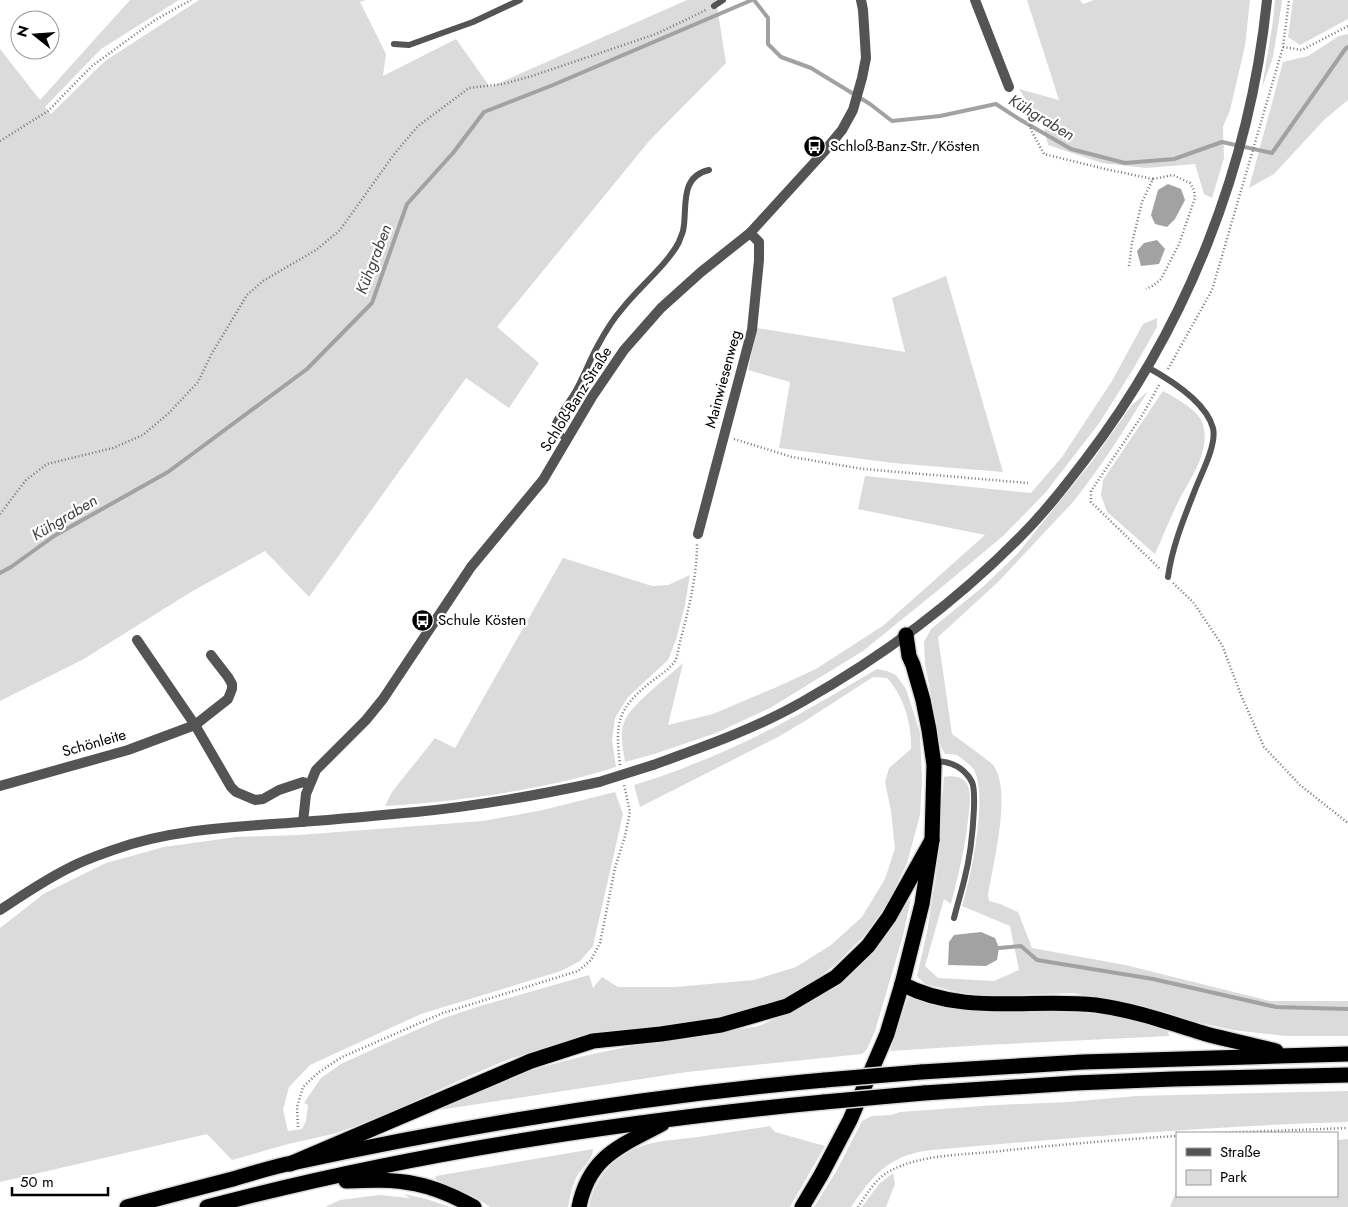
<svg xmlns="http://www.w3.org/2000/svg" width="1348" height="1207" viewBox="0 0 1348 1207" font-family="Jost,sans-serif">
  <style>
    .green { fill: #dbdbdb }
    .water { fill: #a2a2a2 }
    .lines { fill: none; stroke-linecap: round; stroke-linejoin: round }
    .stream { stroke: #a2a2a2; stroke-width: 4 }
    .motorway-casing { stroke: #dbdbdb; stroke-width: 18 }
    .path { stroke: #767676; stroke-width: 2.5; stroke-dasharray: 1 2.5; stroke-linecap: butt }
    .service { stroke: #545454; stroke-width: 6 }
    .minor { stroke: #545454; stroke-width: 10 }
    .tertiary { stroke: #545454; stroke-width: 10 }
    .motorway { stroke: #000; stroke-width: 15 }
    .motorway-bridge-casing { stroke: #dbdbdb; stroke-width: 18; stroke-linecap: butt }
    .tertiary-bridge { stroke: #545454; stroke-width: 10 }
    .motorway-bridge { stroke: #000; stroke-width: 15 }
    .labels { text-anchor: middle; stroke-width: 4.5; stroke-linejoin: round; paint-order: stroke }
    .poi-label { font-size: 15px; fill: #000; stroke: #fff; text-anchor: start }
    .street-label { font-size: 15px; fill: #000; stroke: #fff }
    .water-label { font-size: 16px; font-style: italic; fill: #434343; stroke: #fff }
  </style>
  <rect width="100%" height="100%" fill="#fff"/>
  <g class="green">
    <polygon points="130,0 179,0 101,49 45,107 51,114 105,61 199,0 366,0 360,2 386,54 383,76 456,39 490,87 687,0 716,0 726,63 650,140 497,327 539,363 509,408 466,378 309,597 265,551 191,592 82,660 0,701 0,49 40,100"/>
    <polygon points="1027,0 1080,0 1083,4 1094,0 1250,0 1245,46 1230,110 1223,127 1224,158 1212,198 1204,194 1195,164 1146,168 1102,163 1048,145 1042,117 1035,114 1019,89 1059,100"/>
    <polygon points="1275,0 1282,0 1281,8 1273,57 1262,88 1273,21"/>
    <polygon points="1293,0 1348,0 1348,19 1300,45 1288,37"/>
    <polygon points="1348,34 1348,100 1325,119 1274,174 1249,188 1283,62 1308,56 1339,36"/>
    <polygon points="946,276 1003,472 893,463 779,448 790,382 748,370 757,328 905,352 892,298"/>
    <path d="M1157,318V327L1132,371L1100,422L1046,492L1003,536L942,587L863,651L770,708L716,733L654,754L625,762C623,749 619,732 625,720C633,703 668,677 683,663L668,725L713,714L779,686L816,669L884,625L985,535L858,509L865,476L1031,493L1062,457L1112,381L1143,324Z"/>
    <path d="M1148,391C1125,429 1101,467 1073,502L998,582L938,637L952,734C964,743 976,751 987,760C990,762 994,765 995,768C1011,795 993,864 988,895L989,901L1000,904L1018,912L1032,948L1125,965L1270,1001H1348V1036H1285L1233,1030L1192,1021L1144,1006L1073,993L989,996L957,992L925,984L917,976L927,932L936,876L944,777C955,775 966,777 969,789C971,799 969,810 968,820C965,849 958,876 951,904L944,899L925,966L938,978L994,981L1019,970L1010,926L962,906C971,878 988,795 974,770C973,767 960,757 957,755C954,754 949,754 945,754L941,747L925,664L924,642L931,629L985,585L1018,553L1093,460L1131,406Z"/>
    <path d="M1163,391C1174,397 1198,410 1202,422C1212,448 1192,476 1180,498C1171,516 1163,536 1155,554L1107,512L1101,495L1103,480Z"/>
    <path d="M563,558L652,586L668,585L690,575L685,605L676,640L668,660L628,697L615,718L612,740L616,767C542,790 463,801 385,806L392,792L435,738L455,748Z"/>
    <path d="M877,669L887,671L896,675L906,689L920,733L922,781L920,815L907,863L888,903L863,937L836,964L810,984L777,1002L734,1015L677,1025L581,1038L512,1058L469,1076L376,1119L333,1134L288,1144L232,1160L207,1134L0,1182V928L45,893L106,863L164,847L236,837L298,835L483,821L543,810L615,792L623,814L593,946L580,961L561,971L421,1014L310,1065L289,1087L283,1110L288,1131L302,1129L306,1121L308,1105L304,1103L321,1078L341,1064L382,1045L444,1018L477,1007L589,975L593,988L602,977L618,987H675L754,980L796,967L831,945L862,917L885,879L895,848L891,811L885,782L889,768L911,749C912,725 904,696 887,678L873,677L805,721L778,737L640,807L634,785C653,779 672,773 691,765C757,740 818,704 877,669Z"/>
    <polygon points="911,898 903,936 875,1031 867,1049 862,1054 687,1072 439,1110 491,1085 538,1068 584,1056 631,1046 759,1026 785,1014 815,1000 848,977 868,958 903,907"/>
    <polygon points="908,997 930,1003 966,1010 1014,1008 1098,1014 1123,1018 1168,1031 1169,1036 985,1045 890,1051"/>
    <path d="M1348,1091V1122C1213,1126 1078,1137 943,1149C932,1150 919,1151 908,1155C881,1164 867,1184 851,1207H814L837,1170L862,1121L872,1116L891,1115L900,1112L996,1105L1068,1102L1136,1096Z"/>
    <path d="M770,1126L775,1132L825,1146L790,1207H589C595,1174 619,1151 652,1143C667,1140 683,1139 698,1137C722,1133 746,1130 770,1126Z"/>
    <polygon points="1348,1139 1348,1207 1170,1207 1177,1189 1177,1196 1337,1196 1337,1140"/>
    <path d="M593,1149C593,1160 582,1167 577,1176C572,1186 570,1196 568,1207H490C474,1194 453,1189 435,1179L436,1176Z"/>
    <polygon points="893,1173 895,1184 886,1207 862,1207 879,1184"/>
    <polygon points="404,1194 423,1198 451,1207 325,1207 340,1200 379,1195 410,1198"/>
  </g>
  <g class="water">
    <polygon points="1168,184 1181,189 1185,200 1175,219 1167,227 1155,224 1151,215 1158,190"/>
    <polygon points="1157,240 1165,249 1159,264 1141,266 1137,251 1144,243"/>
    <polygon points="981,932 995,938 999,948 997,960 986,966 948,965 949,942 954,935"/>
  </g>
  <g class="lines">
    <g class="stream">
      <polyline points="754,0 768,18 768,44 781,57 811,68 870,104 892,121 940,116 996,104 1019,119 1071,149 1125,163 1174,159 1222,142 1272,153 1346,48 1348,47"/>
      <polyline points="0,573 11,567 54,536 168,472 307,369 372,303 407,204 453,153 484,112 553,85 752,0"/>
      <polyline points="999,948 1021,946 1037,960 1153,979 1276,1007 1348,1009"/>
    </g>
    <defs>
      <g id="motorway">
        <path d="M902,984C963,1016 1030,998 1096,1005C1133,1010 1170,1023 1206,1034C1229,1040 1253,1045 1276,1051"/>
        <polyline points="921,1072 1083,1062 1348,1054"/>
        <polyline points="924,1093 1075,1083 1173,1079 1348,1075"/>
        <polyline points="290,1164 531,1061 593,1041 661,1034 721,1025 787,1006 836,977 868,946 889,917 932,840"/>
        <path d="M346,1181C369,1180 393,1179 416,1184C436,1188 456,1197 474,1207"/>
        <path d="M127,1207C163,1197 198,1188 233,1179C253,1173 272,1167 292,1163C468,1125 646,1096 825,1080"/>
        <path d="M207,1207C409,1153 617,1122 824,1102"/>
        <path d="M579,1207C589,1156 621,1146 662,1124"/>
        <polyline points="802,1207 821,1175 850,1120 887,1034 902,984 922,904 932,840 934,765 929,730 923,700 913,665 909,656 906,635"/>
      </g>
    </defs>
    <use href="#motorway" class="motorway-casing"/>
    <g class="path">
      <polyline points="1283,47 1302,50 1348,26"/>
      <polyline points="1015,97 1027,116 1032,132 1044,154 1105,169 1153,179"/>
      <polyline points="0,141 48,111 92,66 155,20 191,0"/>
      <polyline points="1129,266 1132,243 1142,202 1153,179 1173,175 1190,183 1194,190 1195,198 1179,244 1161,279 1154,285 1146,289"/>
      <polyline points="1168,369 1212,290 1283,47 1289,0"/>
      <polyline points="1159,385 1143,414 1091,491 1091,502 1161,570"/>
      <polyline points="734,439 792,457 863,469 1028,483"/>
      <polyline points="0,514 26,480 47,464 113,448 143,435 168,414 198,382 212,353 247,295 263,281 316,250 340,230 395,153 418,126 469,88 503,84 532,76 656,34 706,10"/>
      <polyline points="1173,583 1193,602 1222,645 1241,695 1264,747 1300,785 1348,823"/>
      <path d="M620,765C615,722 617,709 652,681C659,676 670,669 675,661C678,655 679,645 681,638C689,608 697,575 697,544"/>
      <polyline points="298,1127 297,1107 303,1087 319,1072 342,1057 443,1013 578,971 591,960 600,943 615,868 625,836 630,812 624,785"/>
      <polyline points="1215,1133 1348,1128"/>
      <path d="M858,1207C867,1194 876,1178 890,1171C919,1155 959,1155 991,1152C1053,1145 1115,1140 1177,1136"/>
    </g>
    <g class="service">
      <polyline points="714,6 723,0"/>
      <polyline points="394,44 409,45 445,32 473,22 520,0"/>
      <path d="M1147,367C1169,379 1206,402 1213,428C1217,445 1201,474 1195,490C1184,518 1172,547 1168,577"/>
      <path d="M567,442L554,425L556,421C562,411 569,402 575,392C583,378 589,362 597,347C604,334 612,320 622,309C638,288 667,265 679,242C680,238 682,235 683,231C688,209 678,177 709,170"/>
      <path d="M934,761C950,761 964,767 972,782C975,789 974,801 974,808C973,832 970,858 964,881C961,893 957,906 954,918"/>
    </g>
    <g class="minor">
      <polyline points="975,0 1009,87"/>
      <polyline points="698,534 752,330 759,260 759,242 750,233"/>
      <polyline points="137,640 195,725 231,787 236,792 255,800 263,799 279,790 303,782 309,785"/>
      <polyline points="0,786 128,750 195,725 228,699 232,689 232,684 228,677 211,655"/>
      <polyline points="303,822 306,794 316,770 366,720 383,699 471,567 543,480 592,397 624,350 661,308 701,272 750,233 823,153 842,130 853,110 862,78 866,58 863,10 861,0"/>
    </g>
    <g class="tertiary">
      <path d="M653,765C703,747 755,729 802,702C882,657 957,601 1021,536C1045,512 1065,486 1085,460C1187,327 1250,166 1267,0"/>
      <path d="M0,910C23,895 46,879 71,867C84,860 99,855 113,850C168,830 230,827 288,823C331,820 374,816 416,812C478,806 539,795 599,782"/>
    </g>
    <use href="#motorway" class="motorway"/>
    <defs>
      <g id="motorway-bridge">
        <polyline points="825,1080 921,1072"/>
        <polyline points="824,1102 924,1093"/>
      </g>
    </defs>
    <use href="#motorway-bridge" class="motorway-bridge-casing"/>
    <polyline class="tertiary-bridge" points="599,782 653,765"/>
    <use href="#motorway-bridge" class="motorway-bridge"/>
  </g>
  <defs>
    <symbol id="bus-disc" viewBox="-11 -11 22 22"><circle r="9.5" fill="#000" stroke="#fff"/><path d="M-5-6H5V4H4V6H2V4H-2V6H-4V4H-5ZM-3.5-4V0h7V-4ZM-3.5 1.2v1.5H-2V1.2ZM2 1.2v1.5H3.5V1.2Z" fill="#fff"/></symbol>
  </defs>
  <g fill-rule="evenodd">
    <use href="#bus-disc" x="802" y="134" width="25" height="25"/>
    <use href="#bus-disc" x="410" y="608" width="25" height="25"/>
  </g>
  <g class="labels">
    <g class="poi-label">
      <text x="830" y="151">Schloß-Banz-Str./Kösten</text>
      <text x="438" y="625">Schule Kösten</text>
    </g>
    <g class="street-label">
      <text transform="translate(723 379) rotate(-75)" y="5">Mainwiesenweg</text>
      <text transform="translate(576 399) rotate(-58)" y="5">Schloß-Banz-Straße</text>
      <text transform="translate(94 743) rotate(-16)" y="5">Schönleite</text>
    </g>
    <g class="water-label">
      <text transform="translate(1042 117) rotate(31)" y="6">Kühgraben</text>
      <text transform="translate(373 259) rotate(-69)" y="6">Kühgraben</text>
      <text transform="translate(64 517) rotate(-31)" y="6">Kühgraben</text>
    </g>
  </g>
  <rect x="1176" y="1132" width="162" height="65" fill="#ffffff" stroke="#999999"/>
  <rect x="1186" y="1148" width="25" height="8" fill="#545454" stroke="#999999"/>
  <text x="1220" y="1157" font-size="15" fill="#000000">Straße</text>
  <rect x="1186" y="1170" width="25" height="15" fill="#dbdbdb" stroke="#999999"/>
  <text x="1220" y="1182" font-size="15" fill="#000000">Park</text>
  <g transform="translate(35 35) rotate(287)"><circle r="24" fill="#ffffff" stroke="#999999"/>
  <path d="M0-4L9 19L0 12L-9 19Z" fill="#000000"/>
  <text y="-8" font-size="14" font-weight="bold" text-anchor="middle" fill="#000000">N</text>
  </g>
  <path d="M12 1187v8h96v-8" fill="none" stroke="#000000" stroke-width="2.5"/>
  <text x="20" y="1187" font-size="15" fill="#000000" stroke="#ffffff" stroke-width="4" paint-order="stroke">50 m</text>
</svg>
